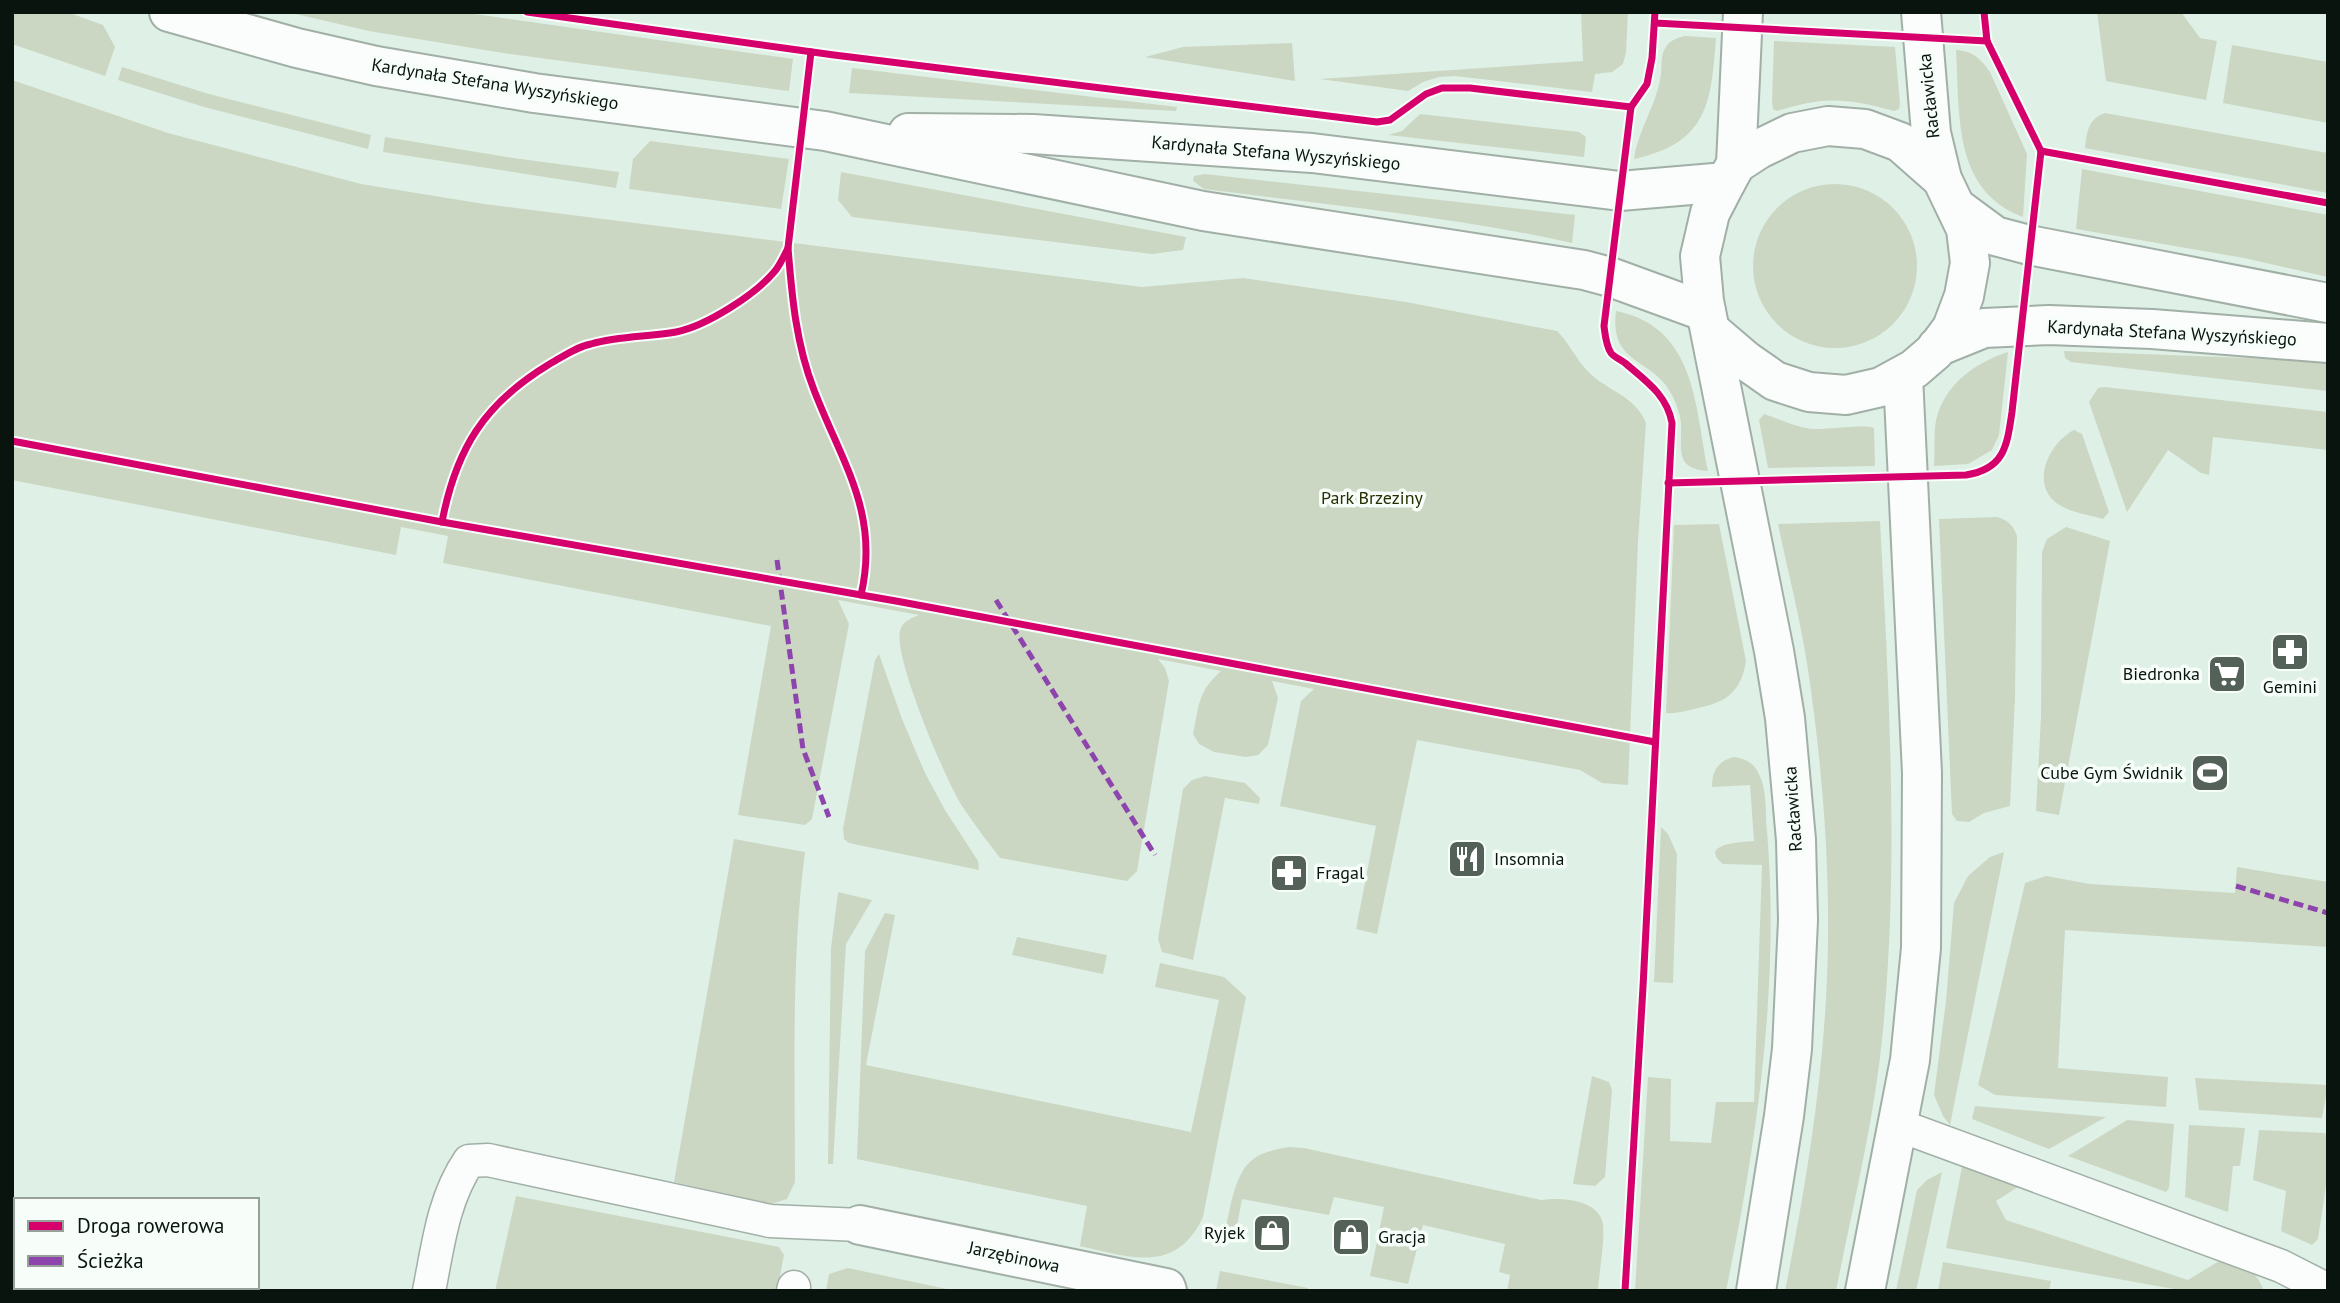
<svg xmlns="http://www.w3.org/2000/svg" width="2340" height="1303" viewBox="0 0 2340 1303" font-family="'PT Sans',sans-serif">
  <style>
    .green { fill: #cbd7c3 }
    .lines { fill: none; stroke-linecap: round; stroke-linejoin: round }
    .lane-casing { stroke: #a1afa7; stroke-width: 35 }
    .street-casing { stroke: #a1afa7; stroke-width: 42 }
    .secondary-casing { stroke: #a1afa7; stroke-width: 42 }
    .lane { stroke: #fafdfb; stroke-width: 32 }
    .street { stroke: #fafdfb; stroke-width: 38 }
    .secondary { stroke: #fafdfb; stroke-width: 38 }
    .quiet { stroke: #8e44ad; stroke-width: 5; stroke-dasharray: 10 5; stroke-linecap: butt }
    .cycleway-casing { stroke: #f7fefa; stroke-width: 11 }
    .cycleway { stroke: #d6006c; stroke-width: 7 }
    .labels { text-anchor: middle; stroke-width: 7; stroke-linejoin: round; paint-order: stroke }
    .street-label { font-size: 18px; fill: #08140d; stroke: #f7fefa }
    .park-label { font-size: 18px; fill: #262f00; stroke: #f7fefa }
    .poi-label { font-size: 18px; fill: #08140d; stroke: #f7fefa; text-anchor: end }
  </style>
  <rect width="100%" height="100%" fill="#dff0e6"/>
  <g class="green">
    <polygon points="12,12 67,12 103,25 115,47 105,76 12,44"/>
    <polygon points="287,12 460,12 793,59 789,91 503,53 369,31"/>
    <polygon points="1581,12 1628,12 1626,52 1623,64 1612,72 1595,74 1592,92 1455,76 1439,77 1423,82 1408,91 1320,79 1583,61"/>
    <polygon points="2097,12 2181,12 2200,38 2217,41 2206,100 2106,81"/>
    <path d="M1685,36L1716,38C1711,103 1708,143 1634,159C1638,131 1655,107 1660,80C1663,68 1659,57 1666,47C1670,40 1677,38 1685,36Z"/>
    <path d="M1774,41L1895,47L1900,104L1899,109L1894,111C1847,98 1824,96 1777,111L1773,109L1772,102Z"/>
    <polygon points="1292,43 1295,81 1145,57 1183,47"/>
    <polygon points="2232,45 2328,62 2328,123 2223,103"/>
    <path d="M1956,50C1973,51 1980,58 1990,72L2027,154L2023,217C1952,190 1960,114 1956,50Z"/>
    <polygon points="122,67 209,94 371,135 368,149 204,107 118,80"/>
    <polygon points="852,68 1177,107 1176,111 849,93"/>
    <path d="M12,80L168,133L361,184L484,204L1142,287L1243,278L1406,302L1557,331C1568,342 1574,355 1584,367C1602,390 1635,394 1646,423L1638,542L1628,785L1602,783L1580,770L1417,740L1377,934L1356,929L1376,826L1280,806L1301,701L1314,689L1272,681L1278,698L1268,745L1258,755L1246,757L1214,752L1199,744L1193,734C1200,703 1197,693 1221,671L1158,659L1165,668L1169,681L1137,871L1127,881L1000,858C987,841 974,824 962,806C946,781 893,657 900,631C902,621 912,618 919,615L838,600L849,624L812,819L805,825L738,815L771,626L443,563L448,536L401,527L396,555L12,480Z"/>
    <path d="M2105,113L2328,153V193L2085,148C2087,132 2088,119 2105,113Z"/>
    <polygon points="1420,114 1579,132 1586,137 1584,157 1388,135 1402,131"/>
    <polygon points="385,137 513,158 619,172 616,188 383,152"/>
    <polygon points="650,141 789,159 781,209 629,189 633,159"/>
    <polygon points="2082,169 2328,215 2328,277 2244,258 2076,229"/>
    <polygon points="841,172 1186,237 1183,250 1152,254 852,217 838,200"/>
    <path d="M1205,174L1575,215L1572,243C1451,216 1327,205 1204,189L1193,181L1194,176Z"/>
    <circle cx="1835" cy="266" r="82"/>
    <path d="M1616,311C1696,327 1695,406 1708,471C1674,469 1682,449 1681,423C1680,414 1677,405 1673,397C1655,357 1609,367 1616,311Z"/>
    <polygon points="2064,351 2328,361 2328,391 2071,362 2065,358"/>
    <path d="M2008,352L1999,435L1992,450L1968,464L1934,466C1935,453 1934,440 1935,427C1940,388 1973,363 2008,352Z"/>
    <polygon points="2104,387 2328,412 2328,450 2213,437 2209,475 2201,473 2168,450 2127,512 2089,402 2098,388"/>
    <path d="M1764,414C1780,419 1795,427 1812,429C1828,430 1864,424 1874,428L1875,466L1768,468L1759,420Z"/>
    <path d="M2074,430L2082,434L2109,512L2103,519C2087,514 2064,512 2052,499C2032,477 2052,441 2074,430Z"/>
    <path d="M1997,517C2008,520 2013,525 2017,536L2015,698L2010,806L1984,813L1969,822L1957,821L1952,814L1939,519Z"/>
    <path d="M1880,521C1889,691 1899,860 1883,1030C1875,1118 1853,1204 1836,1291H1785C1808,1175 1827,1057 1828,939C1829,849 1821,758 1808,670C1801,621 1788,573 1778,524Z"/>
    <path d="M1719,524L1746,661C1741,694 1724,703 1694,709C1685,711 1675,714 1666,713L1674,525Z"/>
    <polygon points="2066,527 2110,541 2059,815 2036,811 2041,717 2042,552 2047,539"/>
    <polygon points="879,654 902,719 925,773 945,810 978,861 979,870 849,843 844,839 843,829 875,660"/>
    <path d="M1734,757C1742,758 1751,761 1756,769C1768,786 1765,812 1767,831C1780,984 1757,1141 1726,1291H1635L1648,1077L1671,1079L1670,1141L1711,1143L1716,1102H1754L1762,865L1723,864C1697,843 1744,842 1754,841L1750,785L1712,787C1712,771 1718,761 1734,757Z"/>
    <polygon points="1205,776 1245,783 1260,798 1259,804 1225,798 1193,960 1162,952 1158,939 1183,789 1192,780"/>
    <polygon points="1661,827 1668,834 1677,854 1673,983 1654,982"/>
    <path d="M734,839L805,852C791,961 795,1072 795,1182L787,1199L771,1204L674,1182Z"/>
    <polygon points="2004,852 1950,1125 1943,1116 1934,1095 1946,1001 1954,903 1968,876 1990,857"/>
    <polygon points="2237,867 2328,882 2328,947 2065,930 2058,1068 2168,1077 2166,1107 1995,1095 1978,1085 2025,883 2046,876 2090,884 2235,893"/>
    <polygon points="838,892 872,900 846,944 833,1164 828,1164 831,948"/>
    <path d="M885,913L895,915L866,1065L1191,1132L1219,1000L1155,987L1160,963L1224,977L1246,997L1203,1217C1176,1275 1129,1257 1080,1246L1087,1206L857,1159L865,951Z"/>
    <polygon points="1017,937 1107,955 1103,974 1012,955"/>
    <polygon points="1592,1076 1609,1082 1612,1090 1605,1177 1595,1186 1573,1184"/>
    <polygon points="2195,1078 2328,1085 2322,1118 2199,1110"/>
    <polygon points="1975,1106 2106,1117 2049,1149 1972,1119"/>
    <polygon points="2127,1120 2174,1124 2169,1188 2166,1192 2068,1156"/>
    <polygon points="2189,1125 2245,1128 2240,1166 2233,1166 2228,1212 2185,1197"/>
    <path d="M2259,1130L2325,1133C2334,1150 2321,1217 2318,1239L2312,1245L2281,1231L2286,1191L2253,1180Z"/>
    <path d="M1289,1147L1304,1148L1541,1200C1560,1197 1599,1199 1603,1224C1605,1241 1599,1272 1598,1291H1507L1510,1275L1499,1272L1505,1244L1423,1225L1408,1284L1370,1276L1384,1207L1334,1197L1329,1215L1242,1199L1235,1237L1225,1234C1229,1213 1234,1174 1252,1160C1262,1152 1277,1149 1289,1147Z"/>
    <path d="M1962,1167L2021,1185L1996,1201L2006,1220L2188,1280L2224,1258C2244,1265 2256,1270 2264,1291H2185L1946,1248Z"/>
    <polygon points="1942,1172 1916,1291 1896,1291 1917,1190 1927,1180"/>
    <polygon points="516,1196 779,1247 784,1255 777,1291 495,1291"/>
    <polygon points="1943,1262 2051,1281 2049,1291 1938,1291"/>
    <polygon points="848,1268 956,1291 826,1291 829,1274"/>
    <polygon points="1220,1271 1308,1288 1308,1291 1216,1291"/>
  </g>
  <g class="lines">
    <defs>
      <g id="lane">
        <polyline points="1898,1125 2281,1266 2328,1290"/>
        <path d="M429,1291C438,1246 443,1199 469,1161L488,1160L770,1221L860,1225"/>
        <polyline points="793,1291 794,1287"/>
      </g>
      <g id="street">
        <polyline points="1957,208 1995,236 2029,245 2328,303"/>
        <polyline points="1937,347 1984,328 2049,325 2152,329 2328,343"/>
        <polyline points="860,1225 1166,1288 1167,1291"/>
      </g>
      <g id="secondary">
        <polyline points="169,12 297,48 376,66 534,93 825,131 1203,211 1584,270 1610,277 1706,312"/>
        <polyline points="1921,12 1931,133 1942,179"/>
        <polyline points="908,133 1033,134 1312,153 1620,191 1726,182"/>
        <polyline points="1736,164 1743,12"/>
        <polyline points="1711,331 1745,360 1775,381 1809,392 1846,395 1881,387 1914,369 1935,351 1952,328 1964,296 1970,263 1966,229 1942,179 1900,142 1865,129 1828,126 1792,133 1759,149 1736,164 1726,182 1710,213 1700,256 1704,301 1774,651 1785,718 1796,840 1798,920 1792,1049 1784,1116 1756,1291"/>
        <polyline points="1865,1291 1910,1060 1921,948 1922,773 1903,376"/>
      </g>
    </defs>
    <use href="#lane" class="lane-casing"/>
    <use href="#street" class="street-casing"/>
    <use href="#secondary" class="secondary-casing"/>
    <use href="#lane" class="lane"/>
    <use href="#street" class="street"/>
    <use href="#secondary" class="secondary"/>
    <g class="quiet">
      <polyline points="777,560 803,749 829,817"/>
      <polyline points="996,600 1155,855"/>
      <polyline points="2236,886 2328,913"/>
    </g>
    <defs>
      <g id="cycleway">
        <polyline points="527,12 834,55 1377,122 1390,120 1426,94 1442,88 1470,88 1631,107"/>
        <polyline points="1655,23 1987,41"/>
        <polyline points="2041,151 2328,203"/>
        <path d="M788,248C792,297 796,344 814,390C842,463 880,513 861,595"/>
        <polyline points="12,441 442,522 896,601 1655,742"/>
        <path d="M1668,483L1966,475C2005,469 2007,445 2012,412L2041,151L1987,41L1984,12"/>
        <path d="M442,522C456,449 484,404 548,365C562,357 576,347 591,344C619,336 648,337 676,332C706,326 755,295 775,271C780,265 784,256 788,248L811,52"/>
        <path d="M1625,1291L1643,987L1672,423C1667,395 1646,381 1625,363C1621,360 1614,357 1611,353C1606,346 1605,334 1604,326L1631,107L1647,84L1652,58L1655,12"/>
      </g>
    </defs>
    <use href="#cycleway" class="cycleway-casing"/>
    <use href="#cycleway" class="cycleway"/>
  </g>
  <defs>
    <symbol id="pharmacy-square" viewBox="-11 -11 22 22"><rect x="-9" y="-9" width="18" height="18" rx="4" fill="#536159" stroke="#f7fefa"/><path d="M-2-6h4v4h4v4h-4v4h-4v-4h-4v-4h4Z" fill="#fff"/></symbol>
    <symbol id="supermarket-square" viewBox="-11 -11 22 22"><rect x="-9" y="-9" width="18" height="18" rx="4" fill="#536159" stroke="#f7fefa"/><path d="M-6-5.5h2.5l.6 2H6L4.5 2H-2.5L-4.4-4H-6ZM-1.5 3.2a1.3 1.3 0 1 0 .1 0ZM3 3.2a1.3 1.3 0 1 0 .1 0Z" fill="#fff"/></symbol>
    <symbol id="stadium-square" viewBox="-11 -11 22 22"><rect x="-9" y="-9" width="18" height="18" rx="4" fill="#536159" stroke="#f7fefa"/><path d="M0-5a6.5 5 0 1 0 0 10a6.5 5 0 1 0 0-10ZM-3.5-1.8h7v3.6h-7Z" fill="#fff"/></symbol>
    <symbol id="restaurant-square" viewBox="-11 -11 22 22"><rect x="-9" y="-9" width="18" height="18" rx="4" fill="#536159" stroke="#f7fefa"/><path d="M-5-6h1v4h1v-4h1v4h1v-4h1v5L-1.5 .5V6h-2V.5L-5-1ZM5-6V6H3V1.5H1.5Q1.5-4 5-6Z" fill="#fff"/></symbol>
    <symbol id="shop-square" viewBox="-11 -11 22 22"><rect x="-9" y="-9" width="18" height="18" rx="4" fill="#536159" stroke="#f7fefa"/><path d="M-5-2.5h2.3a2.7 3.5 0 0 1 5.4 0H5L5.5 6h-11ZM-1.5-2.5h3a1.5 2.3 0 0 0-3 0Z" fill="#fff"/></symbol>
  </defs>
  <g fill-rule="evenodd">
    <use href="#pharmacy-square" x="2268" y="630" width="44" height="44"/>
    <use href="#supermarket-square" x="2205" y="652" width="44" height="44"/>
    <use href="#stadium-square" x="2188" y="751" width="44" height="44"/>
    <use href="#restaurant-square" x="1445" y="837" width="44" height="44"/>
    <use href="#pharmacy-square" x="1267" y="851" width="44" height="44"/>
    <use href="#shop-square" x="1250" y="1211" width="44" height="44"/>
    <use href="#shop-square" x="1329" y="1215" width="44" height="44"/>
  </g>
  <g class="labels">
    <g class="street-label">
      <text transform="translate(495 84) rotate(9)" y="6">Kardynała Stefana Wyszyńskiego</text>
      <text transform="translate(1929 96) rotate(-96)" y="6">Racławicka</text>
      <text transform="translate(1276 153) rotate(5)" y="6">Kardynała Stefana Wyszyńskiego</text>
      <text transform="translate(2172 333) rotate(3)" y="6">Kardynała Stefana Wyszyńskiego</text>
      <text transform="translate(1793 809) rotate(-94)" y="6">Racławicka</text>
      <text transform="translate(1014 1257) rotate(12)" y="6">Jarzębinowa</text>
    </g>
    <g class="park-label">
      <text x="1372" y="504">Park Brzeziny</text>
    </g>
    <g class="poi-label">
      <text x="2200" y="680">Biedronka</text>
      <text x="2290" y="693" text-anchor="middle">Gemini</text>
      <text x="2183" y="779">Cube Gym Świdnik</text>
      <text x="1494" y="865" text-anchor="start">Insomnia</text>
      <text x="1316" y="879" text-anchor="start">Fragal</text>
      <text x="1245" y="1239">Ryjek</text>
      <text x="1378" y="1243" text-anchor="start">Gracja</text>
    </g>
  </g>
  <rect width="2340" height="1303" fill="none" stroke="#08140d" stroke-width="28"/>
  <rect x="14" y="1198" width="245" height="91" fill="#f7fefa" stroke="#97a09b" stroke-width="2"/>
  <rect x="28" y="1221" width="35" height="10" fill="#d6006c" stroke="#97a09b" stroke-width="2"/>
  <text x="77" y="1233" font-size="21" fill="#08140d">Droga rowerowa</text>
  <rect x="28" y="1256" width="35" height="10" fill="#8e44ad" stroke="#97a09b" stroke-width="2"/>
  <text x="77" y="1268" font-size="21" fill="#08140d">Ścieżka</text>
</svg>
